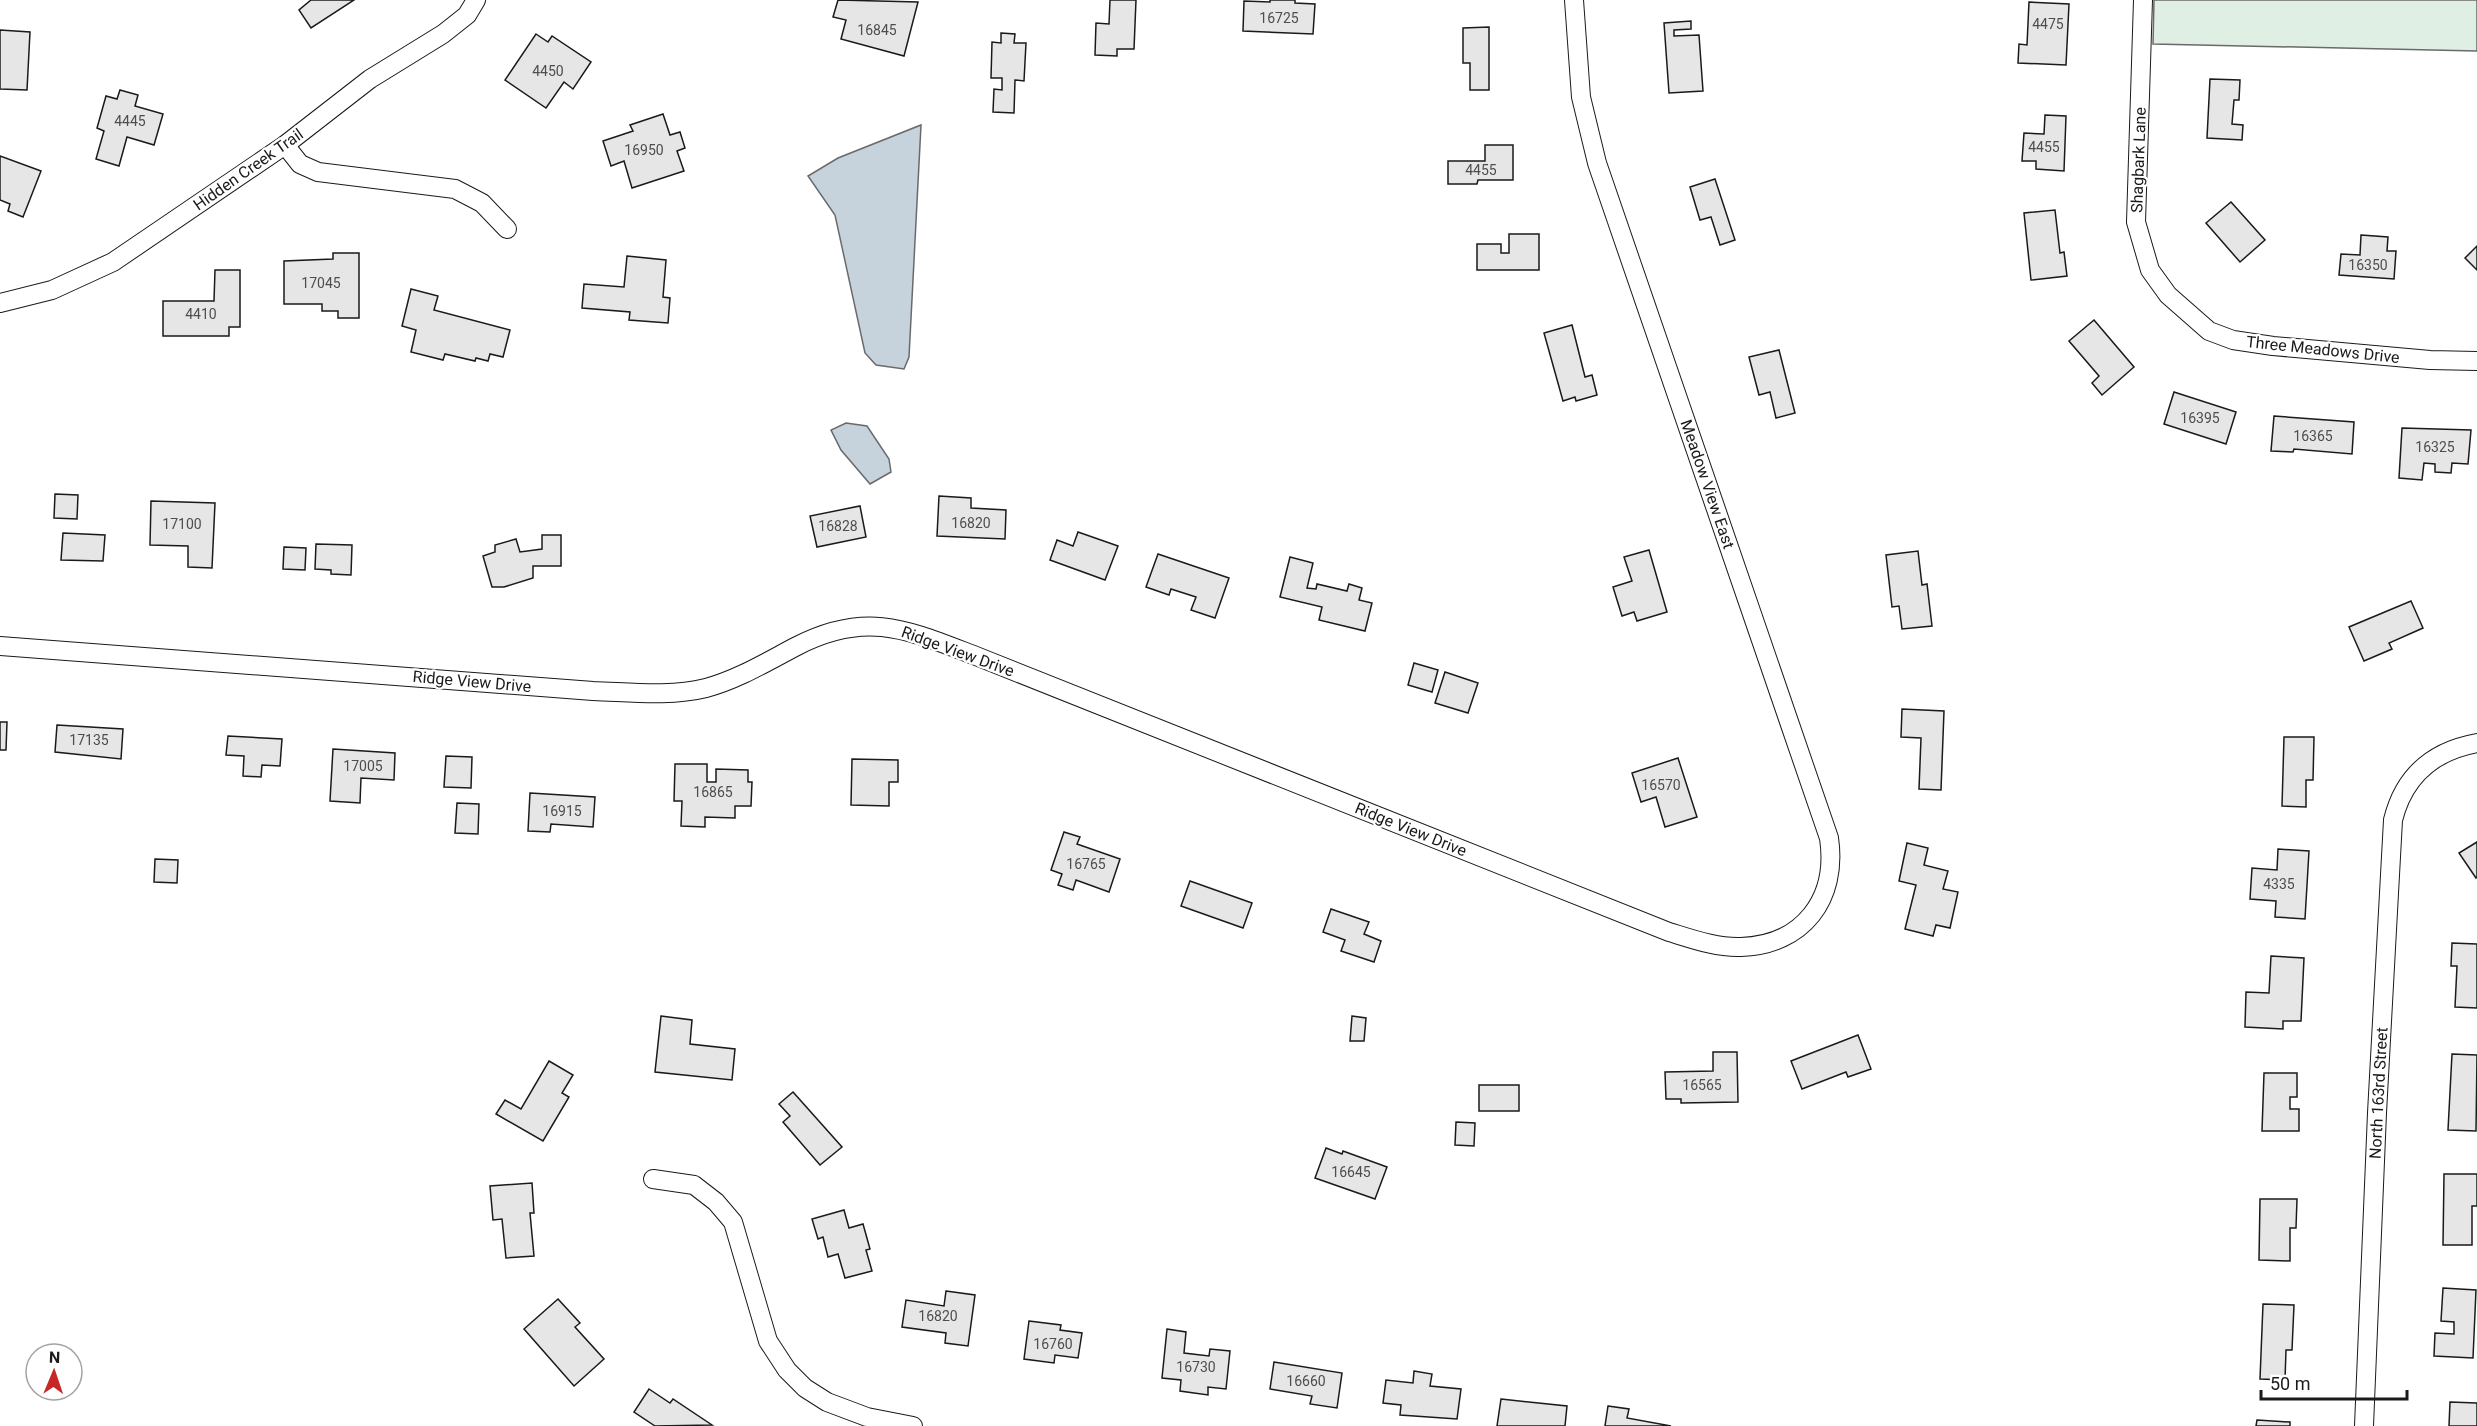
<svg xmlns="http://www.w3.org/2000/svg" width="2477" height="1426" viewBox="0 0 2477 1426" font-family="Roboto,sans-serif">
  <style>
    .green { fill: #e0efe3; stroke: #6a6a6a; stroke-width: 1.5 }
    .water { fill: #c6d2dc; stroke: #6a6a6a; stroke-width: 1.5 }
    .building { fill: #e6e6e6; stroke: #1a1a1a; stroke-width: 1.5 }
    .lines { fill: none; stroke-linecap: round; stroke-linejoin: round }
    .minor-casing { stroke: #1a1a1a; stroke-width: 20 }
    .minor { stroke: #fff; stroke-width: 18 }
    .labels { text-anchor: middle; stroke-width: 4.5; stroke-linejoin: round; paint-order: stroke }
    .number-label { font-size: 14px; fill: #4d4d4d }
    .street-label { font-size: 16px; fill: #1a1a1a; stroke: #fff }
  </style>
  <rect width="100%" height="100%" fill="#fff"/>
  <polygon class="green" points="2154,0 2477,0 2477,51 2153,44"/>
  <g class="water">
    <polygon points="921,125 909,357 904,369 876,365 865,353 835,215 808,176 838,158"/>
    <polygon points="846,423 867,426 889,459 891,472 870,484 841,450 831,430"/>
  </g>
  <g class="building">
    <polygon points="311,0 354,0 311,28 299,10"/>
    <polygon points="838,0 918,2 904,56 841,39 846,20 833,17"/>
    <polygon points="1110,0 1136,0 1134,49 1117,49 1117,56 1095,55 1096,23 1109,24"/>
    <polygon points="1270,0 1295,0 1295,3 1315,4 1313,34 1243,31 1244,1 1270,2"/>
    <polygon points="2029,2 2069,4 2066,65 2018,63 2019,44 2027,45"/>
    <polygon points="1691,21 1691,29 1674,30 1674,36 1699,35 1703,91 1669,93 1664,23"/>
    <polygon points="1489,27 1489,90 1470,90 1470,63 1463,63 1463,28"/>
    <polygon points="0,30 30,32 27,90 0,89"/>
    <polygon points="1001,33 1015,34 1014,43 1026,43 1024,81 1015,80 1014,113 993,112 994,89 1002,90 1002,78 991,78 992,42 1001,43"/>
    <polygon points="536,34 548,42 552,36 591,62 573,89 564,82 546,108 505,80"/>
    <polygon points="2210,79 2240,80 2239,100 2234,100 2232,124 2243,125 2242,140 2207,138"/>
    <polygon points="120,90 138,95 135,106 163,114 154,145 127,137 119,166 96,159 104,131 97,128 106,96 117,99"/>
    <polygon points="663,114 670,135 680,132 685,148 677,151 684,171 632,188 624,161 611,166 603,141 633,131 630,125"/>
    <polygon points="2045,115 2066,116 2064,171 2036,169 2036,161 2022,161 2024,133 2044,134"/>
    <polygon points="1485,145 1513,145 1513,180 1478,180 1477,184 1448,184 1448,161 1485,161"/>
    <polygon points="0,156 41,171 23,217 8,211 10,204 0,200"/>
    <polygon points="1715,179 1735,240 1720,245 1711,217 1700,220 1690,187"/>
    <polygon points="2231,202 2265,240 2240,262 2206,223"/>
    <polygon points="2055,210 2060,253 2064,252 2067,276 2031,280 2024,213"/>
    <polygon points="1509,234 1539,234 1539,270 1477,270 1477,244 1501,244 1501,253 1509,253"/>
    <polygon points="2361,235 2388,237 2387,251 2396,251 2394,279 2339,275 2341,254 2360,255"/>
    <polygon points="2477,246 2477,270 2465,258"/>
    <polygon points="333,253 359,253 359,318 338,318 338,311 322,311 322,304 284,304 284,261 333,259"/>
    <polygon points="627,256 666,260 663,297 670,298 668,323 629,320 630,312 582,308 584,284 624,287"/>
    <polygon points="215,270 240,270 240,327 229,327 229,336 163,336 163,301 214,301"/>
    <polygon points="411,289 438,296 434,310 510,330 503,357 490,354 488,361 476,358 475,361 445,354 443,360 411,352 416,330 402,326"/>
    <polygon points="2094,320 2134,367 2102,395 2092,383 2099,376 2069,341"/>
    <polygon points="1572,325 1585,377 1592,375 1597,395 1576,401 1575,397 1563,401 1544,333"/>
    <polygon points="1779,350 1795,413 1776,418 1770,392 1759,395 1749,357"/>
    <polygon points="2174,392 2236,412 2226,444 2164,424"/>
    <polygon points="2274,416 2354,422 2352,454 2294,449 2293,452 2271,451"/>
    <polygon points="2402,428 2471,430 2468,464 2452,463 2451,473 2435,472 2435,464 2424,463 2422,480 2399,478"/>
    <polygon points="55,494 78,495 77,519 54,518"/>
    <polygon points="939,496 971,498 971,508 1006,510 1005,539 937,536"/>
    <polygon points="151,501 215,503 212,568 188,567 188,546 150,545"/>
    <polygon points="860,506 866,537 817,547 810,516"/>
    <polygon points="1078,532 1118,546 1105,580 1050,560 1057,540 1073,546"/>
    <polygon points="63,533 105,535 103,561 61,560"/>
    <polygon points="542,535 561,535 561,566 533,566 533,578 504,587 492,587 483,556 495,552 495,545 516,539 520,552 542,549"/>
    <polygon points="316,544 352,545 351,575 331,574 331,570 315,569"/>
    <polygon points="284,547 306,548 305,570 283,569"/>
    <polygon points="1649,550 1667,612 1637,621 1634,612 1622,616 1613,587 1632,581 1624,557"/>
    <polygon points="1918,551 1922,585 1927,584 1932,626 1902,629 1899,606 1892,607 1886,555"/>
    <polygon points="1158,554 1229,578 1215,618 1191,610 1196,597 1171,589 1169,595 1146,587"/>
    <polygon points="1290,557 1313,563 1307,588 1316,589 1317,584 1347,591 1349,584 1362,588 1359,600 1372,603 1365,631 1319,620 1322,607 1280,597"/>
    <polygon points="2411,601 2423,628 2389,643 2392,649 2364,661 2349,627"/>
    <polygon points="1414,663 1438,670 1432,692 1408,685"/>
    <polygon points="1445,672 1478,683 1468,713 1435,703"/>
    <polygon points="1902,709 1944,711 1941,790 1919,789 1921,738 1901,737"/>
    <polygon points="0,722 7,722 6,750 0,750"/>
    <polygon points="57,725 123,729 121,759 55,752"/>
    <polygon points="228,736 282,739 280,766 262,765 261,777 243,776 244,756 226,755"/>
    <polygon points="2284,737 2314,737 2313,780 2306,780 2306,807 2282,806"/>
    <polygon points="333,749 395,753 394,780 361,778 360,803 330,801"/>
    <polygon points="446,756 472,757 471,788 444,787"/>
    <polygon points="1678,758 1697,817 1665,827 1656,797 1641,802 1632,773"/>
    <polygon points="852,759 898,760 898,782 889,782 889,806 851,805"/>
    <polygon points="675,764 707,764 707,782 716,782 716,769 748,770 748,782 752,782 751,806 735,806 735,818 705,817 705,827 681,826 682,801 674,801"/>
    <polygon points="530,793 595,797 593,827 551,824 550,832 528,831"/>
    <polygon points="457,803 479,804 478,834 455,833"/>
    <polygon points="1064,832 1080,837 1077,844 1120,859 1109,892 1076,880 1073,890 1058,885 1062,874 1051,870"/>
    <polygon points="2477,842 2477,877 2476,878 2459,853"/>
    <polygon points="1907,843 1928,848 1924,865 1948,871 1943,889 1958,892 1950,928 1936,925 1933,936 1905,929 1916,885 1899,881"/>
    <polygon points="2278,849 2309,851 2305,919 2275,917 2276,901 2250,899 2252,868 2277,870"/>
    <polygon points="155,859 178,860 177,883 154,882"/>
    <polygon points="1190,881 1252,903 1243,928 1181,906"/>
    <polygon points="1331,909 1369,922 1364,934 1381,941 1374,962 1341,951 1345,940 1323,932"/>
    <polygon points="2452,943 2477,944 2477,1008 2455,1007 2457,966 2451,966"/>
    <polygon points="2271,956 2304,958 2301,1021 2283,1021 2283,1029 2245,1027 2246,992 2269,993"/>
    <polygon points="661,1016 692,1020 690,1044 735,1049 732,1080 655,1072"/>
    <polygon points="1352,1016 1366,1018 1364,1041 1350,1041"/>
    <polygon points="1858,1035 1871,1069 1848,1077 1846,1072 1802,1089 1791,1061"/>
    <polygon points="1713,1052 1737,1052 1738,1102 1681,1103 1681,1099 1666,1099 1665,1072 1713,1071"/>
    <polygon points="2452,1054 2477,1055 2476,1131 2448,1130"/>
    <polygon points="549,1061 573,1075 562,1093 569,1097 543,1141 496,1114 505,1100 521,1109"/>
    <polygon points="2264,1073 2297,1073 2297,1097 2290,1097 2290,1109 2299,1109 2299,1131 2262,1131"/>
    <rect x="1479" y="1085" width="40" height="26"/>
    <polygon points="793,1092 842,1147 820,1165 783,1122 790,1116 779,1104"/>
    <polygon points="1456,1122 1475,1123 1474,1146 1455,1145"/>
    <polygon points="1326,1148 1342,1154 1343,1151 1387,1167 1375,1199 1315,1178"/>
    <polygon points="2444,1174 2477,1174 2477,1206 2472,1206 2472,1245 2443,1245"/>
    <polygon points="532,1183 534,1213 530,1213 534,1256 506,1258 502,1219 493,1220 490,1186"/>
    <polygon points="2260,1199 2297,1199 2296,1228 2290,1228 2290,1261 2259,1260"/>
    <polygon points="844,1210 849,1228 863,1224 870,1249 866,1250 872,1271 845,1278 838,1254 828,1257 823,1237 818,1239 812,1219"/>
    <polygon points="2443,1288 2476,1290 2473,1358 2434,1356 2435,1333 2454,1334 2454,1322 2441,1321"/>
    <polygon points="946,1291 975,1295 968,1346 945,1343 946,1333 902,1327 906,1300 944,1306"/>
    <polygon points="558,1299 580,1323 575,1327 604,1359 574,1386 524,1329"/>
    <polygon points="2263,1304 2294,1305 2292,1350 2286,1350 2285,1380 2260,1379"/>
    <polygon points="1029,1321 1061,1325 1060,1330 1082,1333 1078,1358 1055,1355 1054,1363 1024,1359"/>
    <polygon points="1167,1329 1186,1332 1184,1353 1209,1356 1210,1349 1230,1351 1226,1389 1208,1387 1208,1395 1180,1391 1181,1380 1162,1378"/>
    <polygon points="1274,1362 1342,1373 1337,1408 1310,1404 1312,1396 1270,1389"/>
    <polygon points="1414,1371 1432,1374 1430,1386 1461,1389 1457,1419 1400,1415 1401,1405 1383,1403 1386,1380 1413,1383"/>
    <polygon points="649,1389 670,1403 673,1399 712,1425 655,1426 634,1412"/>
    <polygon points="1501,1399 1567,1406 1565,1426 1497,1426"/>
    <polygon points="2450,1402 2477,1403 2477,1426 2449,1426"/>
    <polygon points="1608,1406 1629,1409 1627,1418 1671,1426 1605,1426"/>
    <polygon points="2257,1420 2290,1422 2290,1426 2256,1426"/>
  </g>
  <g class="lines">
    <defs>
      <g id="minor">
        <polyline points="2143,0 2136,222 2150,270 2168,295 2209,331 2233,340 2273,346 2430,360 2477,361"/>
        <polyline points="285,145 300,164 318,172 455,189 482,203 507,229"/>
        <polyline points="0,303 52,290 113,262 285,145 370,79 443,34 467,15 476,0"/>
        <path d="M0,646L593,691C629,692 670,697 706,688C739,679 768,661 797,646C867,610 908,630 976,656L1669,932C1692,939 1717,948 1741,947C1803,945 1838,899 1829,838L1597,163L1581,97L1574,0"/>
        <polyline points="653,1179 694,1185 716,1202 733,1222 768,1341 787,1370 805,1388 827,1402 867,1417 913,1426"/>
        <path d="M2364,1426L2377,1113L2393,820C2404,776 2433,751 2477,743"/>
      </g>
    </defs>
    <use href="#minor" class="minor-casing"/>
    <use href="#minor" class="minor"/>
  </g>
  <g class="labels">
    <g class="number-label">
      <text x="1279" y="23">16725</text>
      <text x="2048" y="29">4475</text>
      <text x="877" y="35">16845</text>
      <text x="548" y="76">4450</text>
      <text x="130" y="126">4445</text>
      <text x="2044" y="152">4455</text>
      <text x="644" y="155">16950</text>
      <text x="1481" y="175">4455</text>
      <text x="2368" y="270">16350</text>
      <text x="321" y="288">17045</text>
      <text x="201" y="319">4410</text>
      <text x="2200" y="423">16395</text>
      <text x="2313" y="441">16365</text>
      <text x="2435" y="452">16325</text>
      <text x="971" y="528">16820</text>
      <text x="182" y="529">17100</text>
      <text x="838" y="531">16828</text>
      <text x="89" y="745">17135</text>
      <text x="363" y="771">17005</text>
      <text x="1661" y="790">16570</text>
      <text x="713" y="797">16865</text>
      <text x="562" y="816">16915</text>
      <text x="1086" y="869">16765</text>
      <text x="2279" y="889">4335</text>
      <text x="1702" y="1090">16565</text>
      <text x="1351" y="1177">16645</text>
      <text x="938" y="1321">16820</text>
      <text x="1053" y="1349">16760</text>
      <text x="1196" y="1372">16730</text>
      <text x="1306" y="1386">16660</text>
    </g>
    <g class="street-label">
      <text transform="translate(2138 160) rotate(-88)" y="6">Shagbark Lane</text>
      <text transform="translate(248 169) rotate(-35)" y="6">Hidden Creek Trail</text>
      <text transform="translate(2323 349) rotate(6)" y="6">Three Meadows Drive</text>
      <text transform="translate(1708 484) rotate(71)" y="6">Meadow View East</text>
      <text transform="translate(958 651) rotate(20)" y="6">Ridge View Drive</text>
      <text transform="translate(472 681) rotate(5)" y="6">Ridge View Drive</text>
      <text transform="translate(1411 829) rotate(22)" y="6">Ridge View Drive</text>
      <text transform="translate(2378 1093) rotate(-87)" y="6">North 163rd Street</text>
    </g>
  </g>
  <g transform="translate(54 1372) rotate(2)"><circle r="28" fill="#ffffff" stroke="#a3a3a3" stroke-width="1.5"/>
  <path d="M0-4.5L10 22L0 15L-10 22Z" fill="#c62828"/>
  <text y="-9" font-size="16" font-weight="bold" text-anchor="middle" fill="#1a1a1a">N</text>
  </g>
  <path d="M2261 1390v9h146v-9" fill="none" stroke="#1a1a1a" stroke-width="3"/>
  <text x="2270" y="1390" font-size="18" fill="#1a1a1a" stroke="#ffffff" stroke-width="4.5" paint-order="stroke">50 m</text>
</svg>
